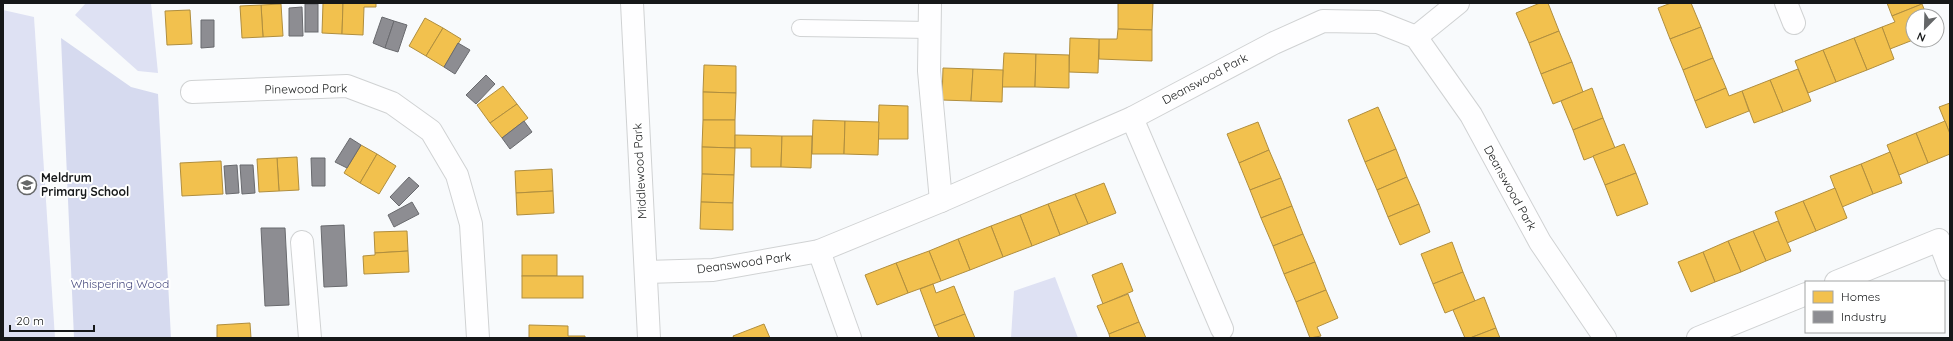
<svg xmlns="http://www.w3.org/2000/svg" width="1953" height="341" viewBox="0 0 1953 341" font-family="Quicksand,sans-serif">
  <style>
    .green { fill: #dee1f3 }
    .forest { fill: #d6daef }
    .homes { fill: #f2c14e; stroke: #b08e3e }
    .industry { fill: #8d8d92; stroke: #696a6e }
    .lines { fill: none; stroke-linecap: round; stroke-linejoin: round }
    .lane-casing { stroke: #d0d2d3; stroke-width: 18 }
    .street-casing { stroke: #d0d2d3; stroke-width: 24 }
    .lane { stroke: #fefeff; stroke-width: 16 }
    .street { stroke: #fefeff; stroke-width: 22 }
    .labels { text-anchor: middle; stroke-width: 4; stroke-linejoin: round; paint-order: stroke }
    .street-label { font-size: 12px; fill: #161819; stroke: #fff }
    .poi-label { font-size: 12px; font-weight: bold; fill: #161819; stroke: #fff; text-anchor: start }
    .park-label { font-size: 12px; fill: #474a7e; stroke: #fff }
  </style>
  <rect width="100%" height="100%" fill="#f8fafc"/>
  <g class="green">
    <polygon points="86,3 151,3 158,73 138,71 75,15"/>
    <polygon points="3,10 34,17 55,338 3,338"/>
    <polygon points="1055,277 1078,338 1011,338 1014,291"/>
  </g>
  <polygon class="forest" points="61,38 131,87 158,94 171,338 74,338"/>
  <g class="homes">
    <polygon points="323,3 343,3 342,34 322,33"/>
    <polygon points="343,3 376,3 376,7 364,7 363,35 342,34"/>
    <polygon points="1118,3 1153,3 1152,30 1118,29"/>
    <polygon points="1540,3 1548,3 1559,31 1529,43 1516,13"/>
    <polygon points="1671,3 1691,3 1701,27 1670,39 1658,8"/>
    <polygon points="1887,3 1922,3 1922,4 1892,16"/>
    <polygon points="281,4 283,36 263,37 261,5"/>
    <polygon points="1922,4 1927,16 1913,16 1913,40 1890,49 1882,27 1895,22 1892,16"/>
    <polygon points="261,5 263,37 242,38 240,6"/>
    <polygon points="190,10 192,44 167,45 165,11"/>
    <polygon points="425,18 443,28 426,56 409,46"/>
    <polygon points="1701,27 1713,58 1683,70 1670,39"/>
    <polygon points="1882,27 1894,59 1867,70 1854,38"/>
    <polygon points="443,28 461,39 444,67 426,56"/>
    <polygon points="1118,29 1152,30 1152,61 1099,59 1099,39 1117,39"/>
    <polygon points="1559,31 1572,62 1541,74 1529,43"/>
    <polygon points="1070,38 1099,39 1098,73 1069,72"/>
    <polygon points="1854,38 1867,70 1836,82 1823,50"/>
    <polygon points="1823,50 1836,82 1808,93 1795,61"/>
    <polygon points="1004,53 1036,54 1035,87 1002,87"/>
    <polygon points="1036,54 1069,55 1069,88 1035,87"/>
    <polygon points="1713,58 1726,88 1695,101 1683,70"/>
    <polygon points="1572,62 1583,92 1553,104 1541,74"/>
    <polygon points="704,65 736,66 736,93 703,92"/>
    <polygon points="943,68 973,69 971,101 942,100"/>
    <polygon points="973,69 1003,70 1002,102 971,101"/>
    <polygon points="1798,69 1811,101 1783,112 1770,80"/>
    <polygon points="1770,80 1783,112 1754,123 1742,91"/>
    <polygon points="503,86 517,104 490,123 477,105"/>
    <polygon points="1592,88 1603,118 1573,130 1561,101"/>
    <polygon points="1726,88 1729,96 1742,91 1749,111 1706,128 1695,101"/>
    <polygon points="703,92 736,93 735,120 703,120"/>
    <polygon points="1950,103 1950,134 1939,107"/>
    <polygon points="517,104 528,118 502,138 490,123"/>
    <polygon points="879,105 908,106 908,139 878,139"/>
    <polygon points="1378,107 1396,149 1365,162 1348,120"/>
    <polygon points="1603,118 1615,148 1584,160 1573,130"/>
    <polygon points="703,120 735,120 735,148 702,147"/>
    <polygon points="813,120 845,121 844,154 812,154"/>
    <polygon points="845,121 879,122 878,155 844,154"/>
    <polygon points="1945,121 1950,134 1950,154 1928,163 1916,133"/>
    <polygon points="1258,122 1269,150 1239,163 1227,134"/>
    <polygon points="1916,133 1928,163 1899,175 1887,145"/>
    <polygon points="735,135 782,136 781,167 751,167 751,148 735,148"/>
    <polygon points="782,136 812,136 811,168 781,167"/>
    <polygon points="1624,144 1636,173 1605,185 1593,156"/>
    <polygon points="361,145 377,154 360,183 344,173"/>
    <polygon points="702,147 735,148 734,175 702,174"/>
    <polygon points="1396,149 1407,177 1377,190 1365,162"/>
    <polygon points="1269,150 1281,178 1250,190 1239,163"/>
    <polygon points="1890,152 1902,183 1873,194 1861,164"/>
    <polygon points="377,154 396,166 379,194 360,183"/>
    <polygon points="297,157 299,190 279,191 277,158"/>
    <polygon points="277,158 279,191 259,192 257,159"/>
    <polygon points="221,161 223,194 182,196 180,163"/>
    <polygon points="1861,164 1873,194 1842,207 1830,176"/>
    <polygon points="552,169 553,191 516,193 515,171"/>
    <polygon points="1636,173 1648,204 1617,216 1605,185"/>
    <polygon points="702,174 734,175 733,203 701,202"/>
    <polygon points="1407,177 1419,204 1388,217 1377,190"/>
    <polygon points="1281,178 1292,206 1261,218 1250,190"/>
    <polygon points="1104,183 1116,213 1088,224 1075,194"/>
    <polygon points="1835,188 1847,218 1816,231 1803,201"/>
    <polygon points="553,191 554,213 517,215 516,193"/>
    <polygon points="1075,194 1088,224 1060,235 1048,204"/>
    <polygon points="1803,201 1816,231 1787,243 1775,212"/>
    <polygon points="701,202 733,203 733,230 700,229"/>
    <polygon points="1048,204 1060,235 1032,246 1020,215"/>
    <polygon points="1419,204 1430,232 1400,245 1388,217"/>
    <polygon points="1292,206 1303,234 1273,246 1261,218"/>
    <polygon points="1020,215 1032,246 1003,257 991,226"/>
    <polygon points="1778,221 1791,251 1766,261 1753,231"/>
    <polygon points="991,226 1003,257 970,270 958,239"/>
    <polygon points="407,231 408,251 375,253 374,232"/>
    <polygon points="1753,231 1766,261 1741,272 1728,241"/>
    <polygon points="1303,234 1315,262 1284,274 1273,246"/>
    <polygon points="958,239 970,270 941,281 929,251"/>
    <polygon points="1728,241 1741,272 1715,282 1703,252"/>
    <polygon points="1452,242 1463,272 1433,284 1421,254"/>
    <polygon points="408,251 409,272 364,274 363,256 375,255 375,253"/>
    <polygon points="929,251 941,281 908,293 896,263"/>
    <polygon points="1703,252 1715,282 1691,292 1678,262"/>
    <rect x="522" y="255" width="35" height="21"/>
    <polygon points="1315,262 1326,290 1296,302 1284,274"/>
    <polygon points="896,263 908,293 877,305 865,275"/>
    <polygon points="1122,263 1133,291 1103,304 1092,275"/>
    <polygon points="1463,272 1475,301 1445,313 1433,284"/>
    <rect x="522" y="276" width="61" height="22"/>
    <polygon points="933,284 936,293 954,286 965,314 934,326 920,289"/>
    <polygon points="1326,290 1338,318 1317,327 1321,336 1310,338 1296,302"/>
    <polygon points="1128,294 1139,322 1109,334 1097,306"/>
    <polygon points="1484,297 1496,328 1470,338 1465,338 1453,310"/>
    <polygon points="965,314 975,338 939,338 934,326"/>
    <polygon points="1139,322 1146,338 1110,338 1109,334"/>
    <polygon points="250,323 251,338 217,338 217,325"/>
    <polygon points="764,324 770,338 734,338 733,336"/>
    <polygon points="529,325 568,326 568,336 585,336 585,338 529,338"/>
    <polygon points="1496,328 1500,338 1470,338"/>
  </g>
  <g class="industry">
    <rect x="305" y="4" width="13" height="28"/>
    <polygon points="302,7 303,36 289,36 289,8"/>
    <polygon points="382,17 394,21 385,48 373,43"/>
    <polygon points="201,20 214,20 214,47 201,48"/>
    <polygon points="394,21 407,25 398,52 385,48"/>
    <polygon points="458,43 470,50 455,74 444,67"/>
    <polygon points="486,75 495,84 476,104 466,95"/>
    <polygon points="524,121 532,132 510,149 502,138"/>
    <polygon points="350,138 361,145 347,168 335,162"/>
    <polygon points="311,158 325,158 325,186 312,186"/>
    <polygon points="237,165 239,193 226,194 224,166"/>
    <polygon points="240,165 253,165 255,193 242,194"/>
    <polygon points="409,177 419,186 399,206 390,197"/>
    <polygon points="412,202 419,214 394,227 388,215"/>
    <polygon points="344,225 347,286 324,287 321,226"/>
    <polygon points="261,228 285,228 289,305 265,306"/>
  </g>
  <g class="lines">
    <defs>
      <polyline id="lane" points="800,28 930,30"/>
      <g id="street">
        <polyline points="632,3 649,338"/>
        <polyline points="930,3 929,71 941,201"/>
        <polyline points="1786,3 1794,23"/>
        <polyline points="1416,37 1458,3"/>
        <polyline points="192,92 347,86 392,103 431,131 457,175 471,224 478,338"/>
        <polyline points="1132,118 1222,329"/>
        <polyline points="302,242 310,338"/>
        <polyline points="819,251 850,338"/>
        <polyline points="646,272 713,270 819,251 941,201 1132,118 1274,43 1323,21 1378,22 1416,37 1471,115 1540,242 1605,338"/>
        <polyline points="1836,282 1939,240 1950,269"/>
        <polyline points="1698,338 1806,294"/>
      </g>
    </defs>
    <use href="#lane" class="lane-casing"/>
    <use href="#street" class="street-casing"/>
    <use href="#lane" class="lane"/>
    <use href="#street" class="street"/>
  </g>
  <defs>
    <symbol id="school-ring" viewBox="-11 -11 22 22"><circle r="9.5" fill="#fff" stroke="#656768" stroke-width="1.5"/><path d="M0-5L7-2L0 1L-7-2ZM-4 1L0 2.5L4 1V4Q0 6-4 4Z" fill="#656768"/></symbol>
  </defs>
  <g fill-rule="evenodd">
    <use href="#school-ring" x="16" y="174" width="22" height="22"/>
  </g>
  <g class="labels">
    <g class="street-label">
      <text transform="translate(1205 79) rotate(-28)" y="4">Deanswood Park</text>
      <text transform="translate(306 89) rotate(-1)" y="4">Pinewood Park</text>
      <text transform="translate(640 171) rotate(-93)" y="4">Middlewood Park</text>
      <text transform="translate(1510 188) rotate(61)" y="4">Deanswood Park</text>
      <text transform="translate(744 263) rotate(-8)" y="4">Deanswood Park</text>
    </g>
    <g class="poi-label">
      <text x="41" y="182">Meldrum<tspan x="41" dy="14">Primary School</tspan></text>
    </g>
    <g class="park-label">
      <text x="120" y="288">Whispering Wood</text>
    </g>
  </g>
  <rect width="1953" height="341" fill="none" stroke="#161819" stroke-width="8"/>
  <rect x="1805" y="281" width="140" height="52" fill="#ffffff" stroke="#a2a3a3"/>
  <rect x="1813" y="291" width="20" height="12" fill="#f2c14e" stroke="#a2a3a3"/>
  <text x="1841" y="301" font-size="12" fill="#161819">Homes</text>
  <rect x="1813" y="311" width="20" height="12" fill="#8d8d92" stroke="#a2a3a3"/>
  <text x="1841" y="321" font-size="12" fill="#161819">Industry</text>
  <g transform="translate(1925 28) rotate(203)"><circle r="19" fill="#ffffff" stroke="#a2a3a3"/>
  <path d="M0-3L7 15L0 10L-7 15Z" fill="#656768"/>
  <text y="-6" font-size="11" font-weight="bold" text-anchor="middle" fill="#161819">N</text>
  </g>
  <path d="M10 325v6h84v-6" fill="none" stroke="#161819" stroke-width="2"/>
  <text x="16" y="325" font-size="12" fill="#161819" stroke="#ffffff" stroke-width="3" paint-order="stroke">20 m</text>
</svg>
